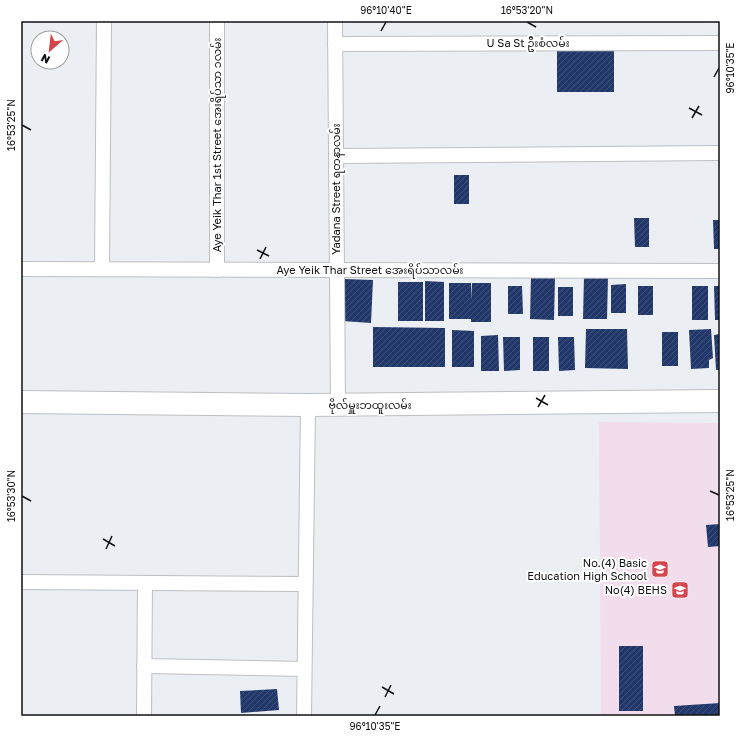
<svg xmlns="http://www.w3.org/2000/svg" width="741" height="737" viewBox="0 0 741 737" font-family="'Golos Text','Noto Sans Myanmar',sans-serif">
  <style>
    .education { fill: #f1ddec }
    .building { fill: url(#building-hatch) }
    .lines { fill: none; stroke-linecap: round; stroke-linejoin: round }
    .street-casing { stroke: #bcbfc3; stroke-width: 16 }
    .primary-casing { stroke: #bcbfc3; stroke-width: 24 }
    .street { stroke: #fff; stroke-width: 14 }
    .primary { stroke: #fff; stroke-width: 22 }
    .ticks { fill: none; stroke: #101113; stroke-width: 1.5 }
    .labels { text-anchor: middle; stroke-width: 4; stroke-linejoin: round; paint-order: stroke }
    .street-label { font-size: 11px; fill: #101113; stroke: #fff }
    .poi-label { font-size: 11px; fill: #101113; stroke: #fff; text-anchor: end }
    .neatline { fill: none; stroke: #101113; stroke-width: 1.5 }
    .ticks-label { font-size: 10px; text-anchor: middle; fill: #101113 }
  </style>
  <defs>
    <pattern id="building-hatch" width="6" height="6" patternUnits="userSpaceOnUse"><rect width="6" height="6" fill="#22386a"/><path d="M-1 1l2-2M0 6l6-6M5 7l2-2" fill="none" stroke="#40527a"/></pattern>
  </defs>
  <rect width="100%" height="100%" fill="#ebeef3"/>
  <polygon class="education" points="599,422 720,423 720,716 601,716"/>
  <g class="building">
    <rect x="557" y="51" width="57" height="41"/>
    <rect x="454" y="175" width="15" height="29"/>
    <polygon points="634,218 649,218 649,247 635,247"/>
    <polygon points="713,220 720,220 720,249 714,249"/>
    <polygon points="584,276 608,277 607,319 583,319"/>
    <polygon points="531,277 555,277 554,320 530,319"/>
    <polygon points="344,279 373,280 371,323 342,321"/>
    <polygon points="425,281 444,282 444,321 425,321"/>
    <rect x="398" y="282" width="25" height="39"/>
    <polygon points="449,283 471,283 471,300 472,283 491,283 491,322 471,322 471,319 449,319"/>
    <polygon points="626,284 626,313 611,313 611,285"/>
    <polygon points="508,286 522,286 523,314 508,314"/>
    <rect x="638" y="286" width="15" height="29"/>
    <rect x="692" y="286" width="16" height="34"/>
    <polygon points="714,286 720,286 720,320 715,320"/>
    <rect x="558" y="287" width="15" height="29"/>
    <polygon points="373,327 445,328 445,367 373,367"/>
    <polygon points="586,329 627,329 628,369 585,368"/>
    <polygon points="711,329 713,358 709,360 709,368 691,369 689,330"/>
    <polygon points="452,330 474,331 474,367 452,367"/>
    <rect x="662" y="332" width="16" height="34"/>
    <polygon points="720,334 720,370 716,370 714,335"/>
    <polygon points="498,335 499,371 481,371 481,336"/>
    <polygon points="503,337 520,337 520,370 504,371"/>
    <rect x="533" y="337" width="16" height="34"/>
    <polygon points="558,337 574,337 575,370 559,371"/>
    <polygon points="720,524 720,546 708,547 706,525"/>
    <rect x="619" y="646" width="24" height="65"/>
    <polygon points="277,689 279,710 241,713 240,691"/>
    <polygon points="720,703 720,716 675,716 674,706"/>
  </g>
  <g class="lines">
    <defs>
      <g id="street">
        <polyline points="217,21 217,270"/>
        <polyline points="335,21 338,405"/>
        <polyline points="335,44 720,43"/>
        <polyline points="336,156 720,153"/>
        <polyline points="21,269 720,271"/>
        <polyline points="102,269 104,21"/>
        <polyline points="21,582 305,584"/>
        <polyline points="144,666 304,669"/>
        <polyline points="144,716 145,583"/>
        <polyline points="304,716 308,405"/>
      </g>
      <polyline id="primary" points="21,402 308,405 720,401"/>
    </defs>
    <use href="#street" class="street-casing"/>
    <use href="#primary" class="primary-casing"/>
    <use href="#street" class="street"/>
    <use href="#primary" class="primary"/>
  </g>
  <path class="ticks" d="M527,22L536,27M381,31L386,22M714,77L719,68M689,108L702,115M692,118L699,106M22,125L31,130M257,250L269,256M260,259L266,247M536,398L548,405M538,407L545,395M710,491L719,495M22,496L31,501M103,539L115,546M106,549L112,536M382,687L394,694M385,697L391,685M375,715L380,706"/>
  <defs>
    <symbol id="school-square" viewBox="-11 -11 22 22"><rect x="-9" y="-9" width="18" height="18" rx="4" fill="#d5454d" stroke="#fff"/><path d="M0-5L7-2L0 1L-7-2ZM-4 1L0 2.5L4 1V4Q0 6-4 4Z" fill="#fff"/></symbol>
  </defs>
  <g fill-rule="evenodd">
    <use href="#school-square" x="650" y="559" width="20" height="20"/>
    <use href="#school-square" x="670" y="580" width="20" height="20"/>
  </g>
  <g class="labels">
    <g class="street-label">
      <text x="528" y="47">U Sa St ဦးစံလမ်း</text>
      <text transform="translate(217 145) rotate(-90)" y="4">Aye Yeik Thar 1st Street အေးရိပ်သာ ၁လမ်း</text>
      <text transform="translate(336 189) rotate(-90)" y="4">Yadana Street ရတနာလမ်း</text>
      <text x="370" y="274">Aye Yeik Thar Street အေးရိပ်သာလမ်း</text>
      <text x="370" y="409">ဗိုလ်မှူးဘထူးလမ်း</text>
    </g>
    <g class="poi-label">
      <text x="647" y="567">No.(4) Basic<tspan x="647" dy="13">Education High School</tspan></text>
      <text x="667" y="594">No(4) BEHS</text>
    </g>
  </g>
  <rect width="741" height="737" fill="none" stroke="#ffffff" stroke-width="44"/>
  <g transform="translate(50 50) rotate(208)"><circle r="19" fill="#ffffff" stroke="#9fa0a1"/>
  <path d="M0-3L7 15L0 10L-7 15Z" fill="#d5454d"/>
  <text y="-6" font-size="11" font-weight="bold" text-anchor="middle" fill="#101113">N</text>
  </g>
  <rect x="22" y="22" width="697" height="693" class="neatline"/>
  <g class="ticks-label">
    <text x="386" y="14">96°10'40"E</text>
    <text x="527" y="14">16°53'20"N</text>
    <text transform="translate(730 68) rotate(-90)" y="4">96°10'35"E</text>
    <text transform="translate(11 125) rotate(-90)" y="4">16°53'25"N</text>
    <text transform="translate(730 495) rotate(-90)" y="4">16°53'25"N</text>
    <text transform="translate(11 496) rotate(-90)" y="4">16°53'30"N</text>
    <text x="375" y="730">96°10'35"E</text>
  </g>
</svg>
